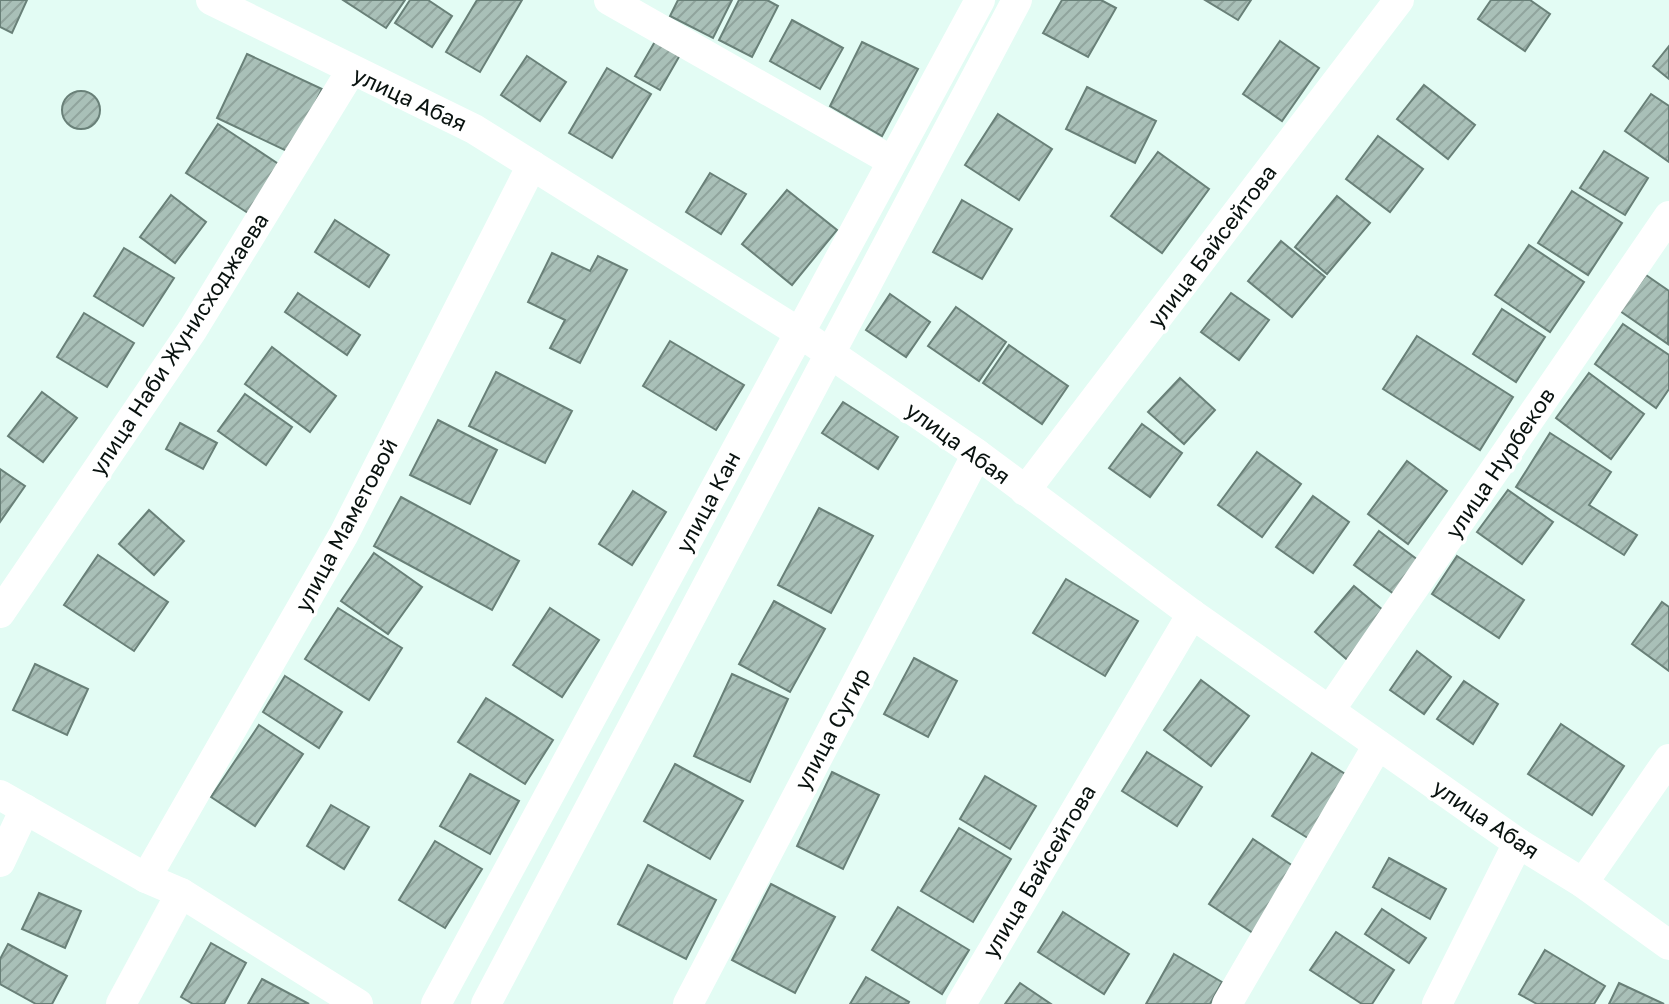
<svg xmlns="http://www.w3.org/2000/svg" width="1669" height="1004" viewBox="0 0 1669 1004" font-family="'Golos Text',sans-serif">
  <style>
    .building { fill: url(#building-hatch); stroke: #698078; stroke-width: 2 }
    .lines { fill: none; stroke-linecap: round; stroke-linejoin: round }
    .minor { stroke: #fff; stroke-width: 30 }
    .labels { text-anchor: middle; stroke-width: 7; stroke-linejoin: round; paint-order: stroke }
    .street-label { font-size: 22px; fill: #09120f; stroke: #fff }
  </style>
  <defs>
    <pattern id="building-hatch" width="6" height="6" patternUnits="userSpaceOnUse" patternTransform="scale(2)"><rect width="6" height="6" fill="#a9c0b8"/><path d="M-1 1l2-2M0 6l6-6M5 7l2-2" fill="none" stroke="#90a49d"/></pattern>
  </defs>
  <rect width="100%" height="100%" fill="#e3fcf4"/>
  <g class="building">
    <polygon points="0,0 27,0 12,33 0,27"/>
    <polygon points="343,0 405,0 386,28"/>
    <polygon points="410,0 428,0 452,16 432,47 395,23"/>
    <polygon points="477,0 522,0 480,72 446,52"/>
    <polygon points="678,0 732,0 713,38 670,16"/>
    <polygon points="739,0 767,0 778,6 752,57 719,40"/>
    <polygon points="1062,0 1101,0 1116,8 1088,57 1043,33"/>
    <polygon points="1205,0 1251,0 1238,20"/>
    <polygon points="1491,0 1530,0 1550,14 1525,51 1478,19"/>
    <polygon points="792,20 843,48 820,89 770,61"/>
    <polygon points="660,33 684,48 660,90 635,76"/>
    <polygon points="1280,41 1319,68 1282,121 1243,94"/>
    <polygon points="862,42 918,69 882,136 830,106"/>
    <polygon points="1669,46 1669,79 1653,66"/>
    <polygon points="247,54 322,89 291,153 217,118"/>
    <polygon points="527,56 566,82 540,121 501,95"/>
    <polygon points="607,68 651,94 612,158 569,133"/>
    <polygon points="1424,85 1475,125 1448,159 1397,119"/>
    <polygon points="1087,87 1156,121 1135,163 1066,129"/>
    <circle cx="81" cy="110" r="19"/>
    <polygon points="1651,94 1669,106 1669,162 1625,131"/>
    <polygon points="998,114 1052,149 1019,200 965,165"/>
    <polygon points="218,124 283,167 251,215 186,173"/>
    <polygon points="1378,136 1423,169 1390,212 1346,179"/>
    <polygon points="1604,151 1648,178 1625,215 1580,188"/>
    <polygon points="1158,152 1209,189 1162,253 1111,216"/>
    <polygon points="710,173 746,194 721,234 686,212"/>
    <polygon points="787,190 837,230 792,285 742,244"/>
    <polygon points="1572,191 1622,223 1588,275 1538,243"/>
    <polygon points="171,195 206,222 175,263 140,237"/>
    <polygon points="1337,196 1370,223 1327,274 1295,247"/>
    <polygon points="962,200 1012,229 982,279 933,252"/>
    <polygon points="335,220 389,255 369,287 315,252"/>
    <polygon points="1281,241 1325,277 1292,317 1248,281"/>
    <polygon points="1529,245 1584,282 1550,332 1495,295"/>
    <polygon points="124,248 174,278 143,326 94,296"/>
    <polygon points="552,253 590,271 598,256 627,270 580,363 550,348 565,320 528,302"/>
    <polygon points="1646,275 1669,291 1668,344 1620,311"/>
    <polygon points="298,293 360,335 347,355 285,312"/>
    <polygon points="1231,293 1269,320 1239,360 1201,332"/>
    <polygon points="890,294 930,322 906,357 866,330"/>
    <polygon points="956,307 1006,342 979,381 928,346"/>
    <polygon points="1502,309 1545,337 1516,382 1473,354"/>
    <polygon points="84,313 134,343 107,387 57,357"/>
    <polygon points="1623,324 1669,355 1669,389 1656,408 1595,364"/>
    <polygon points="1417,336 1513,397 1480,450 1383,389"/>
    <polygon points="670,341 744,385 716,430 643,386"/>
    <polygon points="1009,345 1068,386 1042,424 983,383"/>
    <polygon points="272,347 336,396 310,432 245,384"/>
    <polygon points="496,372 572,411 545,463 469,426"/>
    <polygon points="1589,373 1644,414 1611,459 1556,418"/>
    <polygon points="1180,378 1215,410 1184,444 1148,412"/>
    <polygon points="42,392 77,418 43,462 8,436"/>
    <polygon points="245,394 292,427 266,465 218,431"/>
    <polygon points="843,402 898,437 878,469 822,433"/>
    <polygon points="438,420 497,450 470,504 410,475"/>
    <polygon points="180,423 217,443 203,469 166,449"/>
    <polygon points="1142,424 1182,453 1150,497 1109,468"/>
    <polygon points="1550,433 1611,472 1589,505 1637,535 1624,555 1516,487"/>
    <polygon points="1257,452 1301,484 1262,537 1218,505"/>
    <polygon points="1407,461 1447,491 1408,544 1368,514"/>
    <polygon points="0,469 25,486 0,522"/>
    <polygon points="1508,490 1553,522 1522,564 1477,532"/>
    <polygon points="633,491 666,512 632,565 599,544"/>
    <polygon points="1313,496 1349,522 1313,573 1276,547"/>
    <polygon points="401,497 519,561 492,610 374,546"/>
    <polygon points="819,508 873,536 831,613 778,585"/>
    <polygon points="149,510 184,541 154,575 119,544"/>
    <polygon points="1379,531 1418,560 1394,594 1354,565"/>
    <polygon points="374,553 422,587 388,634 341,601"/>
    <polygon points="98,555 168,602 134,651 64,605"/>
    <polygon points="1457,556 1524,600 1499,638 1432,594"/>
    <polygon points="1066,579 1138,621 1105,676 1033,633"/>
    <polygon points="1354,586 1390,616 1351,663 1315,632"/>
    <polygon points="774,601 825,629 790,692 739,664"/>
    <polygon points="1662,602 1669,607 1669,671 1632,644"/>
    <polygon points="338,608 402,648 369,700 305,659"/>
    <polygon points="550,608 599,640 562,697 513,665"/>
    <polygon points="1417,651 1451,677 1424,714 1390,690"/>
    <polygon points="914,658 957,681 928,737 884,714"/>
    <polygon points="35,664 88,689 67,735 13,710"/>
    <polygon points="732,674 788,699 750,782 694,756"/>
    <polygon points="285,676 342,712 319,748 263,712"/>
    <polygon points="1201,680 1249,716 1211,766 1164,730"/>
    <polygon points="1464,681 1498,704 1473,744 1437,719"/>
    <polygon points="486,698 553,740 525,784 458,742"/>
    <polygon points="1561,724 1624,766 1592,815 1528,774"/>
    <polygon points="259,725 303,754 255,826 211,797"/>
    <polygon points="1147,752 1202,787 1177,826 1122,791"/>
    <polygon points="1312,753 1350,777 1311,840 1272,816"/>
    <polygon points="675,764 743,801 710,859 644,821"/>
    <polygon points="832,772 879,795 843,869 797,846"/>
    <polygon points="470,774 519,801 490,854 440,826"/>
    <polygon points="985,776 1036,806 1010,849 960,819"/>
    <polygon points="331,805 369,827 344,869 307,846"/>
    <polygon points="959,828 1011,859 973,922 921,891"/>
    <polygon points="1253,839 1296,868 1253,933 1209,904"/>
    <polygon points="435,841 482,869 445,928 399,900"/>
    <polygon points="1389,858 1446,889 1430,919 1373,887"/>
    <polygon points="648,865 716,900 686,959 618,924"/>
    <polygon points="771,884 835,917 795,993 732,960"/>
    <polygon points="39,893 81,911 65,948 22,929"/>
    <polygon points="898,907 969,950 942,994 872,950"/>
    <polygon points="1382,909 1426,938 1409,963 1365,934"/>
    <polygon points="1063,912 1129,954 1104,994 1038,952"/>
    <polygon points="1336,932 1394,970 1372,1004 1362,1004 1310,970"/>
    <polygon points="211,943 246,963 224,1004 193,1004 181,997"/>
    <polygon points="8,944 67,976 52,1004 36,1004 0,984 0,959"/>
    <polygon points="1545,950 1605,986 1594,1004 1537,1004 1519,994"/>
    <polygon points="1174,954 1222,982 1210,1004 1146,1004"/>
    <polygon points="866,977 909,1002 908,1004 850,1004"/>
    <polygon points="262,979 309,1004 248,1004"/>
    <polygon points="1020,983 1051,1004 1005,1004"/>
    <polygon points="1619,983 1664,1004 1609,1004"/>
  </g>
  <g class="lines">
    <g class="minor">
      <polyline points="211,0 474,129 800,333 977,454 1192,614 1518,843 1583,883 1669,945"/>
      <polyline points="609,0 892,161"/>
      <polyline points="1025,491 1399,0"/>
      <polyline points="0,613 193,329 351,71"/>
      <polyline points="1330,710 1669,216"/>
      <polyline points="0,795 146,878 181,893 358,1004"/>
      <polyline points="0,862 25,809"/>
      <polyline points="146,878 344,534 532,165"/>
      <polyline points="1583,883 1669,759"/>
      <polyline points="121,1004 181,893"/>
      <polyline points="436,1004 980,0"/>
      <polyline points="486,1004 1017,0"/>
      <polyline points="688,1004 977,454"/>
      <polyline points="961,1004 1192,614"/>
      <polyline points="1227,1004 1378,745"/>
      <polyline points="1437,1004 1518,843"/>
    </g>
  </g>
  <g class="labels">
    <g class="street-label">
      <text transform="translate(410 99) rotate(25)" y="8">улица Абая</text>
      <text transform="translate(1212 246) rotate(-53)" y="8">улица Байсейтова</text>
      <text transform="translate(179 344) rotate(-57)" y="8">улица Наби Жунисходжаева</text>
      <text transform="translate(958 443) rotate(36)" y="8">улица Абая</text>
      <text transform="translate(1500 463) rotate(-56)" y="8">улица Нурбеков</text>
      <text transform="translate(708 502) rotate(-62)" y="8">улица Кан</text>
      <text transform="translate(346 525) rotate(-62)" y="8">улица Маметовой</text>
      <text transform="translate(832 729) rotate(-62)" y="8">улица Сугир</text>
      <text transform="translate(1486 819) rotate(34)" y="8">улица Абая</text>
      <text transform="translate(1039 871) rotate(-59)" y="8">улица Байсейтова</text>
    </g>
  </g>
</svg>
